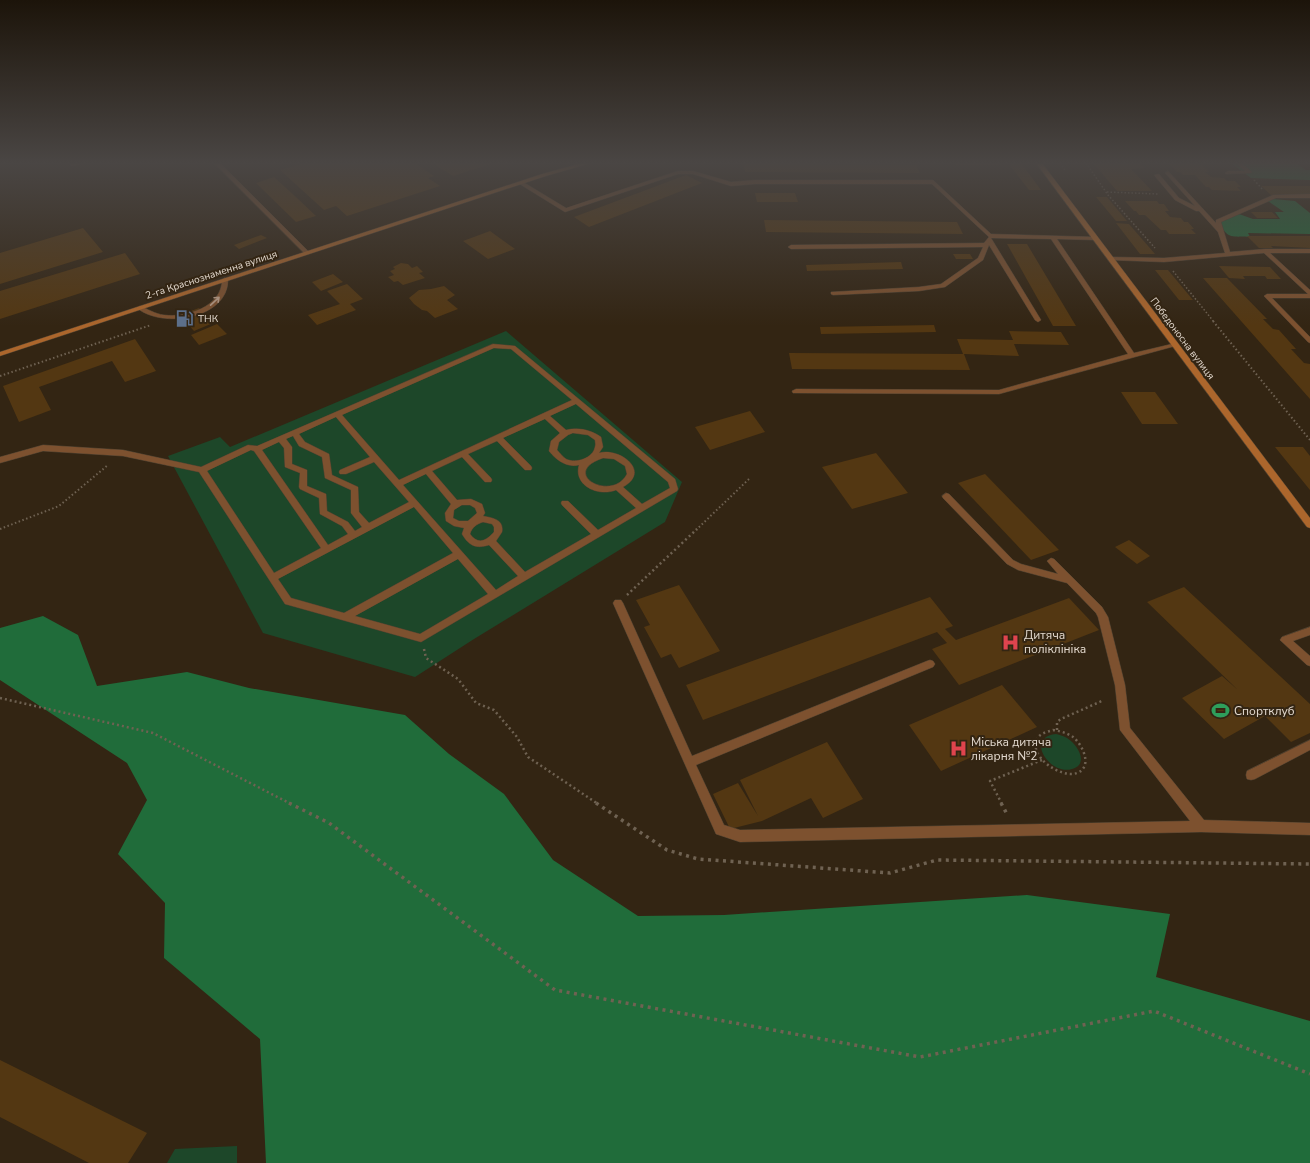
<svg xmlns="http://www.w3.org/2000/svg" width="1310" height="1163" viewBox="0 0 1310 1163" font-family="'Nunito Sans',sans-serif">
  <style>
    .green { fill: #1d4729 }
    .forest { fill: #206c3a }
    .building { fill: #533712 }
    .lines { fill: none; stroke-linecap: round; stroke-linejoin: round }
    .lane-casing { stroke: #4f4231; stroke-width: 1 }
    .street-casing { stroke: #4f4231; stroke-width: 1 }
    .secondary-casing { stroke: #4f4231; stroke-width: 1 }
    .path-far3 { stroke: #6f6252; stroke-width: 1.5; stroke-dasharray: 1.5 2; stroke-linecap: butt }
    .path-far2 { stroke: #6f6252; stroke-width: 2; stroke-dasharray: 1.5 2.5; stroke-linecap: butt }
    .path-far1 { stroke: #6f6252; stroke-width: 2.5; stroke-dasharray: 2 3; stroke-linecap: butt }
    .path { stroke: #6f6252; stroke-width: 3.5; stroke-dasharray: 3 4.5; stroke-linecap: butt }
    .lane { fill: #7d512f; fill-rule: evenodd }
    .street { fill: #7d512f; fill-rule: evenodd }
    .secondary { fill: #ac662c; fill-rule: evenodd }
    .oneway { stroke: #b69c87 }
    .labels { text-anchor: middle; stroke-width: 4; stroke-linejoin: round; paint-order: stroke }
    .far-street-label { font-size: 10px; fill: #e4dacf; stroke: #332513 }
    .far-poi-label { font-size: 10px; fill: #e4dacf; stroke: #332513; text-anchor: start }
    .poi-label { font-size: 12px; fill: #e4dacf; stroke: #332513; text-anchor: start }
  </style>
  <rect width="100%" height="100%" fill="#332513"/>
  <g class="green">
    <polygon points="506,331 682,482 665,522 474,639 415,677 263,633 168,456 220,437 230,447"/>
    <path d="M1056,734C1060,735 1064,736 1067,738C1077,744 1090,764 1072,769C1050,776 1024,737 1056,734Z"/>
    <polygon points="237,1146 237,1163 167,1163 175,1149"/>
  </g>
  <g class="forest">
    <polygon points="1231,163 1297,164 1306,170 1310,170 1310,180 1251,178"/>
    <path d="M1273,199L1295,201L1310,213V234L1248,233L1250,237C1234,236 1226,240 1220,222L1239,214L1253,219H1280L1275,212H1284L1268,201Z"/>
    <polygon points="43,616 78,635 97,686 187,672 249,688 405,715 449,754 504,794 553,860 638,916 724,915 1027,895 1170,914 1156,977 1310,1021 1310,1163 266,1163 260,1039 164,958 165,903 118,854 147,800 127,763 0,680 0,628"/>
  </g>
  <g class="building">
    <polygon points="304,163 415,163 434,176 428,178 440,186 347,216 336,206 324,210 280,170"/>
    <polygon points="432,163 494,163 453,176"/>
    <polygon points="954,163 1001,163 1002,165 955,165"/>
    <polygon points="1008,163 1021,163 1041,190 1029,190"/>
    <polygon points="1093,163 1139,163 1145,168 1131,169 1152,191 1117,191"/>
    <polygon points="1169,163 1196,163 1202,165 1209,172 1205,172 1211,177 1224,178 1227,181 1235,181 1241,187 1237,187 1241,191 1212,190 1209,187 1206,187 1195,175 1183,175 1180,172 1177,172"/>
    <polygon points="744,164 916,165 920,173 745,172"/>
    <polygon points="686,175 702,183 589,227 574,217"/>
    <polygon points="274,177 297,198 316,216 296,222 256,183"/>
    <polygon points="1261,186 1310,186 1310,195 1280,194 1282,195 1271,195"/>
    <polygon points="755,193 795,193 798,202 757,202"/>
    <polygon points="1096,197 1107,197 1127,221 1116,221"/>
    <polygon points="1125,201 1157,201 1159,204 1164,204 1169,211 1165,211 1170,217 1181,218 1184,222 1188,222 1194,229 1191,229 1196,234 1169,234 1166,230 1161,230 1145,215 1139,215 1136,211 1134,211"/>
    <polygon points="1251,212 1272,212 1278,218 1257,218"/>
    <polygon points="764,220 957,222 963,234 766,232"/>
    <polygon points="1116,223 1129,224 1155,254 1140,254"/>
    <polygon points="83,228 103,252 0,284 0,253"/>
    <polygon points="490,231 515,249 488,259 463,241"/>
    <polygon points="261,235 267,238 239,249 234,245"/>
    <polygon points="1247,236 1310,236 1310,248 1271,246 1273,248 1259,248"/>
    <polygon points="1007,244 1027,244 1076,326 1053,326"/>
    <polygon points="125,253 140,274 0,319 0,291"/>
    <polygon points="953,254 970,254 973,259 956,259"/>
    <polygon points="901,262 903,269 807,271 806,265"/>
    <polygon points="401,263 408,264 412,268 417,266 423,272 419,273 425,278 403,285 398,281 394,282 388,277 394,275 390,271 395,269 393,267"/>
    <polygon points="1219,266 1270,267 1281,279 1267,279 1265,276 1243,276 1245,279 1229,278"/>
    <polygon points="1155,270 1168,270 1193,300 1179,300"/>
    <polygon points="333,274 343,282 321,291 312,282"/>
    <polygon points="1203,278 1227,278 1267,319 1263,319 1273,329 1279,330 1296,349 1291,349 1304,363 1310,364 1310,399"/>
    <polygon points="347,284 363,299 350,304 356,310 317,325 308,315 340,304 327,291"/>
    <polygon points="444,286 455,295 447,300 458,309 435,318 427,311 422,310 414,304 409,298 419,290 431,289"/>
    <polygon points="199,308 213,323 194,331 180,315"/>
    <polygon points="217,324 227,334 199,345 191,335"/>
    <polygon points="934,325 936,332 821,334 820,327"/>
    <polygon points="1009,331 1061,332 1069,345 1014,344 1019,356 964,354 970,370 792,369 789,353 963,354 957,339 1013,340"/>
    <polygon points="135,339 156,371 125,382 112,361 39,387 51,410 19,422 3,386"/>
    <polygon points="1121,392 1155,392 1178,424 1142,424"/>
    <polygon points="750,411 765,432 710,450 695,427"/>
    <polygon points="1275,447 1303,447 1310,456 1310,490"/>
    <polygon points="876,453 908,493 852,509 822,467"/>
    <polygon points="985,474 1059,550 1031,560 958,483"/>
    <polygon points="1129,540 1150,556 1137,564 1115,547"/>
    <polygon points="679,585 720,651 679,668 671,654 661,658 644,627 650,625 636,600"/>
    <polygon points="1184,587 1310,704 1310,733 1291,742 1265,716 1224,739 1182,698 1222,676 1238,690 1147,602"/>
    <polygon points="930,597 953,626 945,629 956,640 1069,598 1099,630 959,685 932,649 947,643 937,632 703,720 686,685"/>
    <polygon points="1002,685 1037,727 941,771 909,725"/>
    <polygon points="827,742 863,799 823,818 811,798 762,821 730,829 713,794 738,783 758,816 740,780"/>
    <polygon points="0,1060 147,1133 128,1163 89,1163 0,1117"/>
  </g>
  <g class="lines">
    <defs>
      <g id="lane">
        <polygon points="76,163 85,163 72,166 70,165"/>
        <polygon points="1236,163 1241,163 1252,172 1250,173 1226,174 1225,173 1228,171 1245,171"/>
        <polygon points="678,171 693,171 731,182 755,180 933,180 991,234 1097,237 1097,239 1095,240 1057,239 1134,353 1176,343 1179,345 999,394 793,393 792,391 796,389 999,390 1128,354 1051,239 991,238 1041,320 1038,322 1035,320 989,245 983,260 945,287 919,291 833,295 831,294 831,292 919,287 941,284 978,258 983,247 791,249 788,247 791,245 984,243 989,237 932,184 755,184 731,186 693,174 678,174 565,212 518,183 523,182 566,208"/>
        <polygon points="1168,171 1216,223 1216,220 1273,195 1310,194 1310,198 1276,198 1221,222 1230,252 1265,249 1310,249 1310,253 1270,253 1310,290 1310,298 1272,298 1310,337 1310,343 1308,342 1264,296 1267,294 1308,294 1264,253 1164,262 1110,260 1110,258 1112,257 1164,258 1225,253 1218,232 1199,211 1196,211 1175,200 1154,175 1159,174 1179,198 1195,206 1166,174 1165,173"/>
        <path d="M225,278L228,280C228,319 162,329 137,308L140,306C148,309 155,314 164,315C186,318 222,307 222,280Z"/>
        <path d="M493,344L515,346L675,479L678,489L677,491L421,642L285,604L199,472L123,456L43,451L0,463V457L43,445L123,450L201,467L248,445L257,446ZM494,348L511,349L572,400L399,480L342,415ZM576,404L668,482L670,488L642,504L623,487C652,471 619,447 599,453L603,447L601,437C591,430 579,427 566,430L550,416ZM336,417L370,457L340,470L339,472L340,474H346L374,462L409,502L369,523L359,512L358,487L332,475L329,454L305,442L299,434ZM545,419L560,433L551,441L549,451C556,460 567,468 579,465C573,486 599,497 616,490L636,508L598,530L568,501H562L561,503L562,505L591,534L525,572L496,541L502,532C504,520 494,518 483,516L485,513L482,504L471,499L457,500L432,471L462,457L485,482H491L492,480L491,478L468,454L497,441L525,470H531L532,468L531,466L503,438ZM573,433L588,435L595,440C595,442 596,444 595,447C593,458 576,464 566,459C563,457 560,453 557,450L559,442L568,435ZM293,436L299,446L322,457L325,478L351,490V513L362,527L355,531L348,522L327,511L326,494L307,486V470L292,464V447L286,439ZM279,442L284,448L285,467L300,473L299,487L300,489L319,498L320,514L342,526L348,534L328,545L262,450ZM251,450L254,451L321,548L274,573L207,471ZM603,458L614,459L625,466L627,474C612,503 558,473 603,458ZM426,474L451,504L445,513L446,521L454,526L464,528L462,534C469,546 476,549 489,545L518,576L496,590L403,485ZM462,505H470L475,508L477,513L468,521H459L453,518L454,510ZM414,507L453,553L344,613L291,598L278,579ZM483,522L492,524L494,527V532C486,541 478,545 470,534C472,527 477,524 483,522ZM458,559L488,594L420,634L355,616Z"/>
        <polygon points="946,493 949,494 1013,560 1021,564 1058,574 1047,561 1051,558 1054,559 1102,607 1108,617 1125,685 1130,728 1204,820 1310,823 1310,835 1201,832 740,842 716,834 613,603 615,600 621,600 623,603 692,756 927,661 930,660 933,661 935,664 933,667 696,765 724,825 740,830 1190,821 1120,730 1115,685 1098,617 1096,613 1067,583 1018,570 1007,564 943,498 942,496"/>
        <polygon points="1310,627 1310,635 1293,641 1310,656 1310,666 1307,665 1280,640 1282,637"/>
        <polygon points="1310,740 1310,750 1255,779 1251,780 1247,779 1246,775 1247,771"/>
      </g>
      <polygon id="street" points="214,163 220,163 309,252 309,254 305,254"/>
      <g id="secondary">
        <polygon points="582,163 591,163 546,176 0,356 0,352 542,174"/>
        <polygon points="1036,163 1042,163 1310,518 1310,528 1307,527"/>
      </g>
    </defs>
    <use href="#lane" class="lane-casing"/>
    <use href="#street" class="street-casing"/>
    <use href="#secondary" class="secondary-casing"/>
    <g class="path-far3">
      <polyline points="1060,163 1065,170"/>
      <polyline points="1086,163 1108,195 1155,248"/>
      <polyline points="1254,180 1263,190"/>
      <polyline points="1107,192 1158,194"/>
      <polyline points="1173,271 1214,322"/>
    </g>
    <g class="path-far2">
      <polyline points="1213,321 1310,440"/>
      <polyline points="0,376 151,325"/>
      <polyline points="0,529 59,506 108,465"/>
      <polyline points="696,530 749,479"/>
    </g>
    <g class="path-far1">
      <polyline points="627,595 697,529"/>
      <polyline points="424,649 426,658 458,679 476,703 494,710 517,737 528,757 598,804"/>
      <polyline points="0,698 153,733 291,804"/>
      <path d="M1053,730C1060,731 1067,733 1073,737C1083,745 1093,767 1077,773C1061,779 1028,756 1037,739C1040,733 1047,732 1053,730Z"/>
      <polyline points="1057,730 1057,722 1061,719 1104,700"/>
      <polyline points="1002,804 990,781 1042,760"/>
    </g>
    <g class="path">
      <polyline points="289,803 329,823 555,990 920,1057 1154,1011 1310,1074"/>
      <polyline points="596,803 667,850 698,859 890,873 937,860 1310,864"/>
      <polyline points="1001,803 1008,816"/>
    </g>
    <use href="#lane" class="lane"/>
    <use href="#street" class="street"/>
    <use href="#secondary" class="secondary"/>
  </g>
  <defs><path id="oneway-shaft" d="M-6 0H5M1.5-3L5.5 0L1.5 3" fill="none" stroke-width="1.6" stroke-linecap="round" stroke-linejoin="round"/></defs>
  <use class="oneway" href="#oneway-shaft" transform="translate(215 301) rotate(-43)"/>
  <linearGradient id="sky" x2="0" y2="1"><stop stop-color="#1c140a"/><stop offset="0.5" stop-color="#4a4644"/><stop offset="1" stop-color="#4a4644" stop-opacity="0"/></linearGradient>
  <rect width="1310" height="326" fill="url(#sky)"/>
  <defs>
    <symbol id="fuel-bare" viewBox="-9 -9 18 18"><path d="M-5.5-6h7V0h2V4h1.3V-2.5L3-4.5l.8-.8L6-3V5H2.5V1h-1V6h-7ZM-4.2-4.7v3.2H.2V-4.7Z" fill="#5c6f8a" stroke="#332513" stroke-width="2.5" paint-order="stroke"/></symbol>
    <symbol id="hospital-bare" viewBox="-9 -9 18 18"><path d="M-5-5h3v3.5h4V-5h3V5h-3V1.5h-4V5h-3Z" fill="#e0444e" stroke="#332513" stroke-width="2.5" paint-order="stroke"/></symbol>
    <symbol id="stadium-bare" viewBox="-9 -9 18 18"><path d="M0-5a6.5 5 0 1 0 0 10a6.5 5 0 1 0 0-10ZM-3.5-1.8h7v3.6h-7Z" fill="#2e9e5b" stroke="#332513" stroke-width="2.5" paint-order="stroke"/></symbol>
  </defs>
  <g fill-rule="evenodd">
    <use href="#fuel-bare" x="172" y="306" width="25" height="25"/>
    <use href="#hospital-bare" x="998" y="630" width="25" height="25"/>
    <use href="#stadium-bare" x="1208" y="698" width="25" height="25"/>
    <use href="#hospital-bare" x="946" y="736" width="25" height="25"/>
  </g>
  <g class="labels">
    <g class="far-street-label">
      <text transform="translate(211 274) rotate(-18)" y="4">2-га Краснознаменна вулиця</text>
      <text transform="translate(1183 338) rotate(53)" y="4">Победоносна вулиця</text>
    </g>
    <g class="far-poi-label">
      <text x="198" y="322">ТНК</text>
    </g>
    <g class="poi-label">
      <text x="1024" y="639">Дитяча<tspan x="1024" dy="14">поліклініка</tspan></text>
      <text x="1234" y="715">Спортклуб</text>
      <text x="971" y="746">Міська дитяча<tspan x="971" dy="14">лікарня №2</tspan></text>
    </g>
  </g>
</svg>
